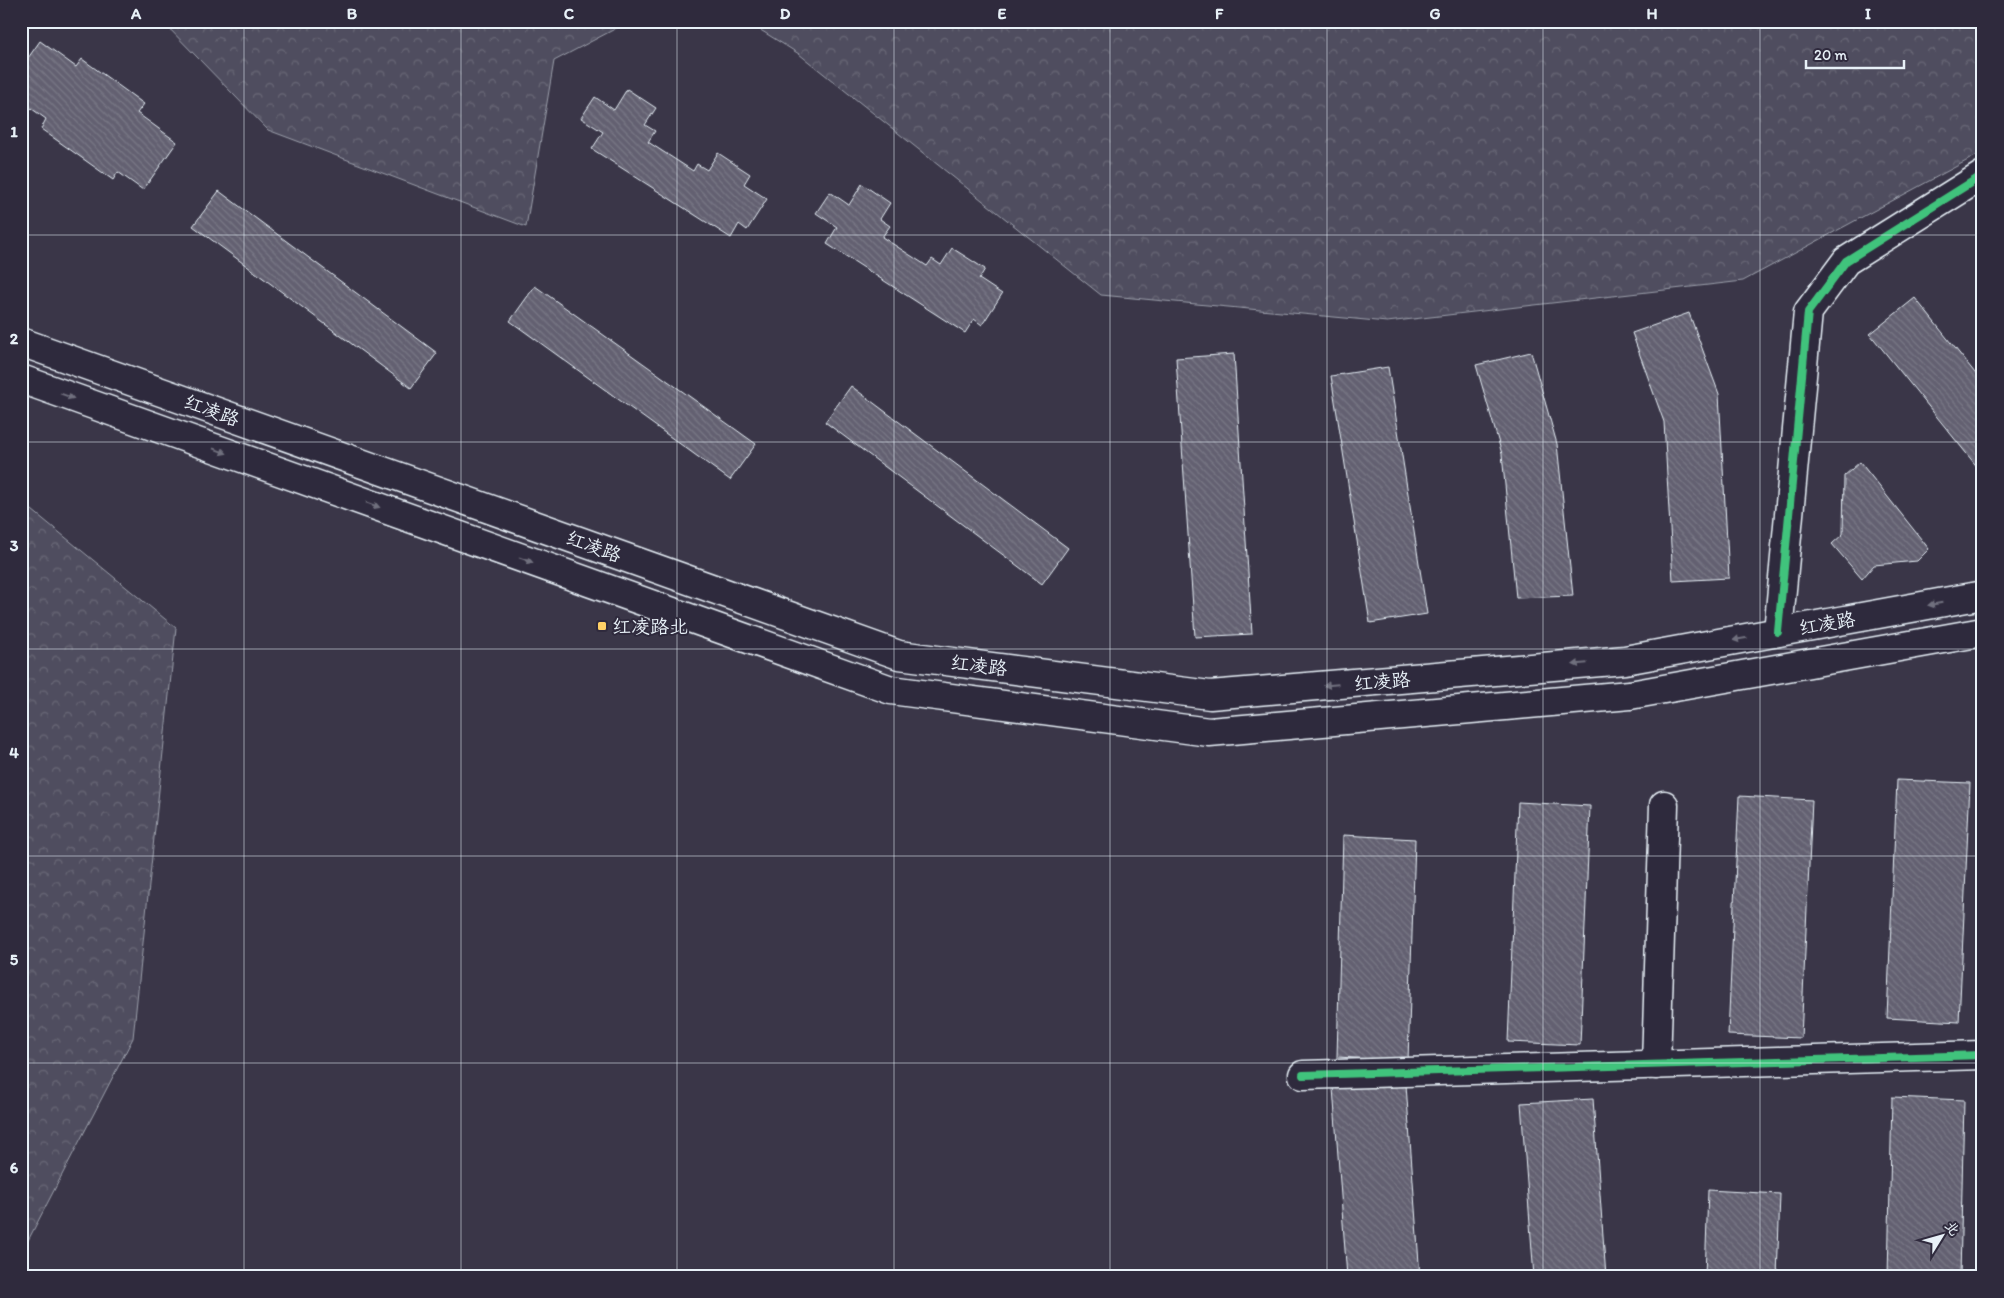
<svg xmlns="http://www.w3.org/2000/svg" width="2004" height="1298" viewBox="0 0 2004 1298" font-family="Itim,'LXGW WenKai TC',sans-serif">
  <style>
    .forest { fill: url(#forest-crowns); stroke: #9ca0ac }
    .building { fill: url(#building-back-hatch); stroke: #e8f1f8 }
    .lines { fill: none; stroke-linecap: round; stroke-linejoin: round }
    .minor-casing { stroke: #e8f1f8; stroke-width: 31 }
    .major-casing { stroke: #e8f1f8; stroke-width: 31 }
    .minor { stroke: #2f2a3d; stroke-width: 28 }
    .major { stroke: #2f2a3d; stroke-width: 28 }
    .cycleway-casing { stroke: #2f2a3d; stroke-width: 11 }
    .cycleway { stroke: #40c37c; stroke-width: 8 }
    .oneway { fill: #70707e }
    .grid { fill: none; stroke: #e8f1f8; stroke-width: 1; stroke-opacity: 0.55 }
    .poi-dot { fill: #ffd166; stroke: #2f2a3d; stroke-width: 2 }
    .labels { text-anchor: middle; stroke-width: 4; stroke-linejoin: round; paint-order: stroke }
    .street-label { font-size: 19px; fill: #e8f1f8; stroke: #2f2a3d }
    .poi-label { font-size: 19px; fill: #e8f1f8; stroke: #2f2a3d; text-anchor: start }
    .neatline { fill: none; stroke: #e8f1f8; stroke-width: 2 }
    .grid-label { font-size: 16px; text-anchor: middle; font-weight: bold; fill: #e8f1f8 }
  </style>
  <defs>
    <pattern id="forest-crowns" width="20" height="18" patternUnits="userSpaceOnUse" patternTransform="scale(1.25)"><rect width="20" height="18" fill="#504e5f"/><path d="M2 6a3 3 0 1 1 6 0M12 15a3 3 0 1 1 6 0" fill="none" stroke="#696877"/></pattern>
    <pattern id="building-back-hatch" width="6" height="6" patternUnits="userSpaceOnUse" patternTransform="scale(1.25)"><rect width="6" height="6" fill="#636171"/><path d="M-1 5l2 2M0 0l6 6M5-1l2 2" fill="none" stroke="#797886"/></pattern>
  </defs>
  <rect width="100%" height="100%" fill="#3a3648"/>
  <filter id="ink" filterUnits="userSpaceOnUse"><feTurbulence type="fractalNoise" baseFrequency=".02" numOctaves="2"/><feDisplacementMap in="SourceGraphic" scale="10" xChannelSelector="R" yChannelSelector="G"/><feConvolveMatrix kernelMatrix="1 2 1 2 8 2 1 2 1" color-interpolation-filters="sRGB"/></filter>
  <g filter="url(#ink)">
    <g class="forest">
      <polygon points="162,21 630,21 554,61 526,227 268,130"/>
      <polygon points="746,21 1983,21 1983,152 1743,281 1387,322 1101,295 799,54"/>
      <polygon points="21,501 176,628 133,1038 21,1254"/>
    </g>
    <g class="building">
      <polygon points="40,41 76,67 82,59 144,104 137,113 177,142 143,190 118,172 113,180 41,129 46,119 21,101 21,68"/>
      <polygon points="627,89 656,108 645,125 655,131 648,142 693,171 697,164 707,170 718,153 750,174 744,184 767,199 747,230 739,224 731,238 592,149 603,132 581,118 595,97 614,110"/>
      <polygon points="862,184 890,203 880,219 890,226 882,237 927,266 932,259 941,265 952,248 985,269 979,279 1002,294 982,325 974,319 965,333 827,244 837,227 816,213 830,192 849,205"/>
      <polygon points="219,191 437,353 411,388 193,226"/>
      <polygon points="535,286 756,444 730,480 510,321"/>
      <polygon points="1915,298 1983,383 1983,474 1870,334"/>
      <polygon points="1689,313 1719,394 1729,578 1673,581 1664,422 1632,333"/>
      <polygon points="1531,352 1557,444 1573,596 1516,598 1502,454 1476,365"/>
      <polygon points="1234,354 1252,634 1195,637 1176,358"/>
      <polygon points="1388,367 1427,614 1370,623 1331,376"/>
      <polygon points="851,386 1068,548 1042,584 825,422"/>
      <polygon points="1860,462 1929,549 1917,561 1874,565 1862,579 1832,544 1843,534 1844,476"/>
      <polygon points="1897,780 1970,783 1959,1022 1887,1018"/>
      <polygon points="1739,796 1812,800 1801,1038 1728,1035"/>
      <polygon points="1518,802 1590,806 1580,1045 1508,1042"/>
      <polygon points="1343,835 1415,839 1408,1061 1337,1057"/>
      <polygon points="1406,1085 1420,1277 1347,1277 1333,1088"/>
      <polygon points="1892,1097 1964,1100 1960,1277 1888,1277"/>
      <polygon points="1593,1099 1606,1277 1534,1277 1521,1103"/>
      <polygon points="1708,1190 1780,1194 1777,1277 1705,1277"/>
    </g>
    <g class="lines">
      <defs>
        <g id="minor">
          <polyline points="1778,632 1808,312 1846,261 1983,175"/>
          <polyline points="1656,1065 1664,805"/>
          <polyline points="1303,1075 1983,1055"/>
        </g>
        <g id="major">
          <polyline points="21,342 899,655 1210,695 1625,660 1983,595"/>
          <polyline points="21,379 891,690 1209,732 1630,695 1983,632"/>
        </g>
      </defs>
      <use href="#minor" class="minor-casing"/>
      <use href="#major" class="major-casing"/>
      <use href="#minor" class="minor"/>
      <use href="#major" class="major"/>
      <defs>
        <g id="cycleway">
          <polyline points="1778,632 1808,312 1846,261 1983,175"/>
          <polyline points="1303,1075 1983,1055"/>
        </g>
      </defs>
      <use href="#cycleway" class="cycleway-casing"/>
      <use href="#cycleway" class="cycleway"/>
    </g>
    <defs><path id="oneway-solid" d="M-6-.8H1V-3.2L6.5 0L1 3.2V.8H-6Z" transform="scale(1.25)"/></defs>
    <g class="oneway">
      <use href="#oneway-solid" transform="translate(67 396) rotate(20)"/>
      <use href="#oneway-solid" transform="translate(220 451) rotate(20)"/>
      <use href="#oneway-solid" transform="translate(373 505) rotate(20)"/>
      <use href="#oneway-solid" transform="translate(526 560) rotate(20)"/>
      <use href="#oneway-solid" transform="translate(1935 604) rotate(170)"/>
      <use href="#oneway-solid" transform="translate(1740 639) rotate(170)"/>
      <use href="#oneway-solid" transform="translate(1580 664) rotate(175)"/>
      <use href="#oneway-solid" transform="translate(1331 685) rotate(175)"/>
    </g>
  </g>
  <path class="grid" d="M244,21V1277M461,21V1277M677,21V1277M894,21V1277M1110,21V1277M1327,21V1277M1543,21V1277M1760,21V1277M21,235H1983M21,442H1983M21,649H1983M21,856H1983M21,1063H1983"/>
  <rect class="poi-dot" x="597" y="621" width="10" height="10" rx="2.5"/>
  <g class="labels">
    <g class="street-label">
      <text transform="translate(212 410) rotate(20)" y="7">红凌路</text>
      <text transform="translate(594 546) rotate(20)" y="7">红凌路</text>
      <text transform="translate(1827 623) rotate(-10)" y="7">红凌路</text>
      <text transform="translate(979 665) rotate(7)" y="7">红凌路</text>
      <text transform="translate(1382 681) rotate(-5)" y="7">红凌路</text>
    </g>
    <g class="poi-label">
      <text x="612" y="633">红凌路北</text>
    </g>
  </g>
  <rect width="2004" height="1298" fill="none" stroke="#2f2a3d" stroke-width="55"/>
  <g transform="translate(1942 1236) rotate(53)" stroke="#2f2a3d" stroke-width="4" paint-order="stroke">
  <path d="M0-4L9 19L0 12L-9 19Z" fill="#e8f1f8"/>
  <text y="-8" font-size="14" font-weight="bold" text-anchor="middle" fill="#e8f1f8">北</text>
  </g>
  <path d="M1806 60v8h98v-8" fill="none" stroke="#e8f1f8" stroke-width="2.5"/>
  <text x="1814" y="60" font-size="15" fill="#e8f1f8" stroke="#2f2a3d" stroke-width="4" paint-order="stroke">20 m</text>
  <rect x="28" y="28" width="1948" height="1242" class="neatline"/>
  <g class="grid-label">
    <text x="136" y="19">A</text>
    <text x="352" y="19">B</text>
    <text x="569" y="19">C</text>
    <text x="785" y="19">D</text>
    <text x="1002" y="19">E</text>
    <text x="1219" y="19">F</text>
    <text x="1435" y="19">G</text>
    <text x="1652" y="19">H</text>
    <text x="1868" y="19">I</text>
    <text x="14" y="137">1</text>
    <text x="14" y="344">2</text>
    <text x="14" y="551">3</text>
    <text x="14" y="758">4</text>
    <text x="14" y="965">5</text>
    <text x="14" y="1173">6</text>
  </g>
</svg>
